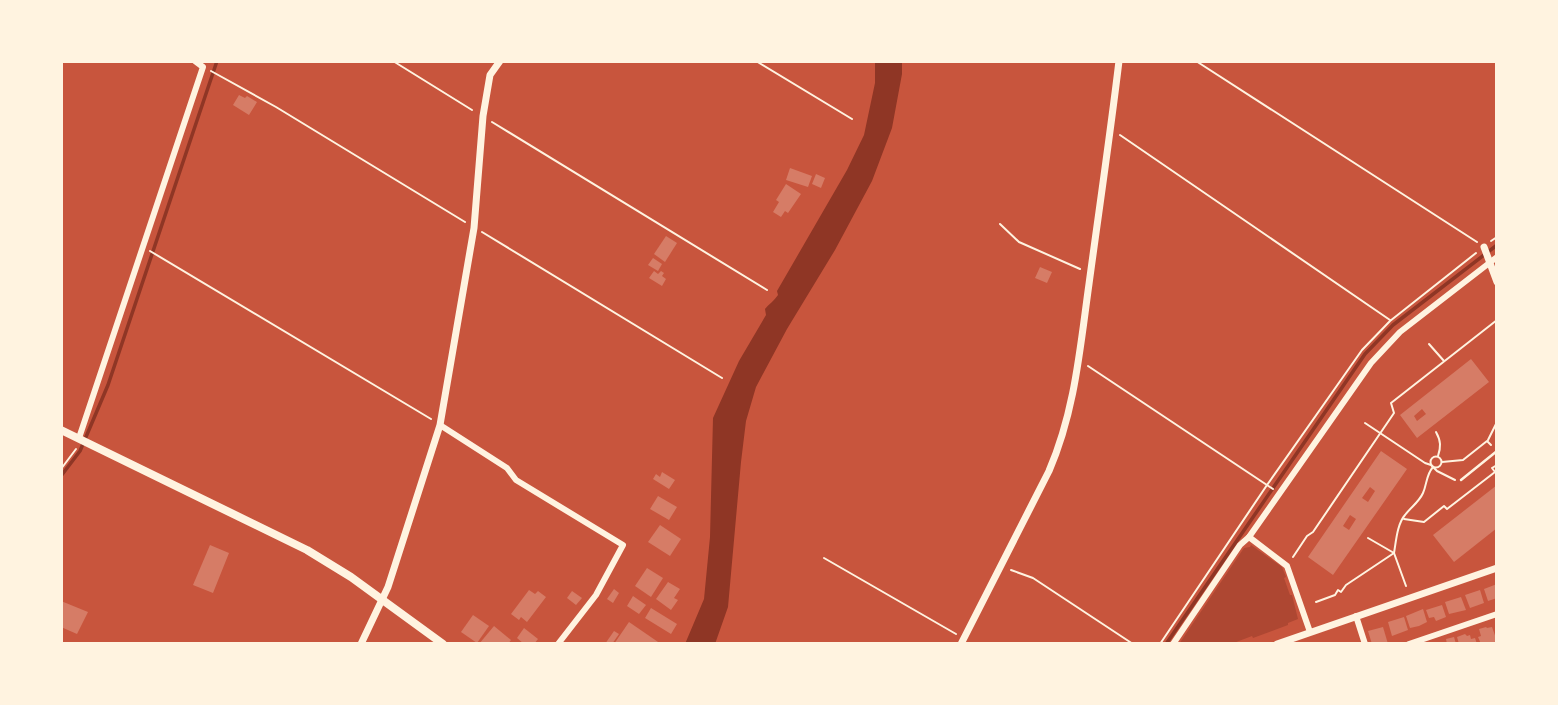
<svg xmlns="http://www.w3.org/2000/svg" width="1558" height="705" viewBox="0 0 1558 705" font-family="Cabin,sans-serif">
  <style>
    .green { fill: #ae4732 }
    .water { fill: #8f3625 }
    .lines { fill: none; stroke-linecap: round; stroke-linejoin: round }
    .stream { stroke: #8f3625; stroke-width: 3.5 }
    .building { fill: #d67c66; fill-rule: evenodd }
    .path { stroke: #fff3e0; stroke-width: 2 }
    .service { stroke: #fff3e0; stroke-width: 2.5 }
    .minor { stroke: #fff3e0; stroke-width: 6 }
    .tertiary { stroke: #fff3e0; stroke-width: 7 }
    .secondary { stroke: #fff3e0; stroke-width: 8 }
  </style>
  <rect width="100%" height="100%" fill="#c8553d"/>
  <polygon class="green" points="1251,545 1282,567 1286,577 1284,578 1290,595 1292,595 1298,619 1288,623 1288,625 1253,638 1252,636 1231,644 1179,644 1244,548 1250,547"/>
  <path class="water" d="M875,61H902V74L892,128L872,181L835,250L787,329L756,387L746,421L741,462L728,607L715,644H685L704,599L710,537L713,418L739,361L766,315L765,309C769,304 774,301 778,295L777,291L847,170L864,135L875,83Z"/>
  <g class="lines">
    <g class="stream">
      <polyline points="61,476 80,451 108,385 217,61"/>
      <polyline points="1166,644 1365,354 1393,325 1497,245"/>
    </g>
  </g>
  <g class="building">
    <polygon points="239,95 245,98 247,96 257,102 249,115 233,105"/>
    <polygon points="790,168 812,176 808,187 786,180"/>
    <polygon points="816,174 825,178 821,188 812,184"/>
    <polygon points="786,184 801,194 788,213 785,211 781,217 773,212 779,202 776,200"/>
    <polygon points="666,236 677,243 665,262 654,254"/>
    <polygon points="653,258 662,264 658,271 648,265"/>
    <polygon points="1040,267 1052,272 1047,283 1035,278"/>
    <polygon points="654,271 658,274 661,271 664,273 662,276 666,279 662,286 649,278"/>
    <path d="M1471,359L1489,382L1417,438L1400,415ZM1422,409L1426,414L1417,421L1414,416Z"/>
    <path d="M1381,451L1407,469L1333,575L1308,557ZM1370,487L1375,491L1368,502L1362,498ZM1350,515L1356,519L1349,530L1343,526Z"/>
    <polygon points="662,472 675,480 669,489 653,479 656,474 660,477"/>
    <polygon points="1497,485 1497,528 1454,562 1433,535"/>
    <polygon points="658,496 677,507 669,520 650,509"/>
    <polygon points="660,525 681,539 670,556 648,542"/>
    <polygon points="210,545 229,553 213,593 193,585"/>
    <polygon points="647,568 663,578 651,597 635,586"/>
    <polygon points="668,582 680,589 674,598 678,600 671,610 656,599"/>
    <polygon points="1497,584 1497,598 1488,601 1484,589"/>
    <polygon points="614,589 619,593 613,603 607,599"/>
    <polygon points="529,590 535,594 538,591 546,597 527,622 521,617 519,620 511,614"/>
    <polygon points="1480,590 1484,603 1470,608 1465,595"/>
    <polygon points="572,591 582,598 576,605 567,598"/>
    <polygon points="633,596 646,605 639,614 627,606"/>
    <polygon points="1461,597 1466,610 1449,614 1445,602"/>
    <polygon points="61,601 88,612 77,634 61,627"/>
    <polygon points="1442,605 1446,617 1436,621 1434,617 1429,618 1426,610"/>
    <polygon points="651,608 677,624 671,634 645,618"/>
    <polygon points="1423,609 1427,622 1419,626 1410,628 1406,616"/>
    <polygon points="473,615 489,626 477,643 461,632"/>
    <polygon points="1404,617 1408,630 1392,636 1388,622"/>
    <polygon points="629,622 661,644 614,644"/>
    <polygon points="494,626 511,640 508,644 479,644"/>
    <polygon points="1383,627 1388,644 1372,644 1368,631"/>
    <polygon points="1486,627 1487,628 1492,627 1497,641 1489,644 1481,644 1478,637 1481,636 1479,629"/>
    <polygon points="524,628 538,639 534,644 524,644 517,638"/>
    <polygon points="614,631 619,634 612,644 605,644"/>
    <polygon points="1465,634 1467,636 1470,635 1471,639 1475,638 1477,644 1459,644 1457,637"/>
    <polygon points="1454,637 1456,644 1447,644 1446,639"/>
  </g>
  <g class="lines">
    <g class="path">
      <polyline points="393,61 472,110"/>
      <polyline points="756,61 852,119"/>
      <polyline points="1196,61 1477,242"/>
      <polyline points="211,71 276,107 465,222"/>
      <polyline points="492,122 767,290"/>
      <polyline points="1120,135 1390,320"/>
      <polyline points="1000,224 1019,242 1080,269"/>
      <polyline points="482,232 722,378"/>
      <polyline points="1491,241 1497,237"/>
      <polyline points="150,251 431,419"/>
      <polyline points="1429,344 1444,361"/>
      <polyline points="1088,366 1273,489"/>
      <polyline points="1365,423 1425,463 1431,465 1437,471 1455,480"/>
      <path d="M1436,432C1441,441 1441,447 1438,456"/>
      <polyline points="1488,440 1497,422"/>
      <circle cx="1436" cy="462" r="5.5"/>
      <polyline points="1442,462 1463,460 1487,441 1491,445"/>
      <polyline points="61,469 76,449"/>
      <polyline points="1404,519 1424,522 1444,506 1447,509 1495,472 1492,468 1497,465"/>
      <polyline points="1368,538 1394,553 1406,586"/>
      <polyline points="1293,557 1307,536 1313,532 1394,413 1391,403 1497,320"/>
      <polyline points="824,558 956,634"/>
      <polyline points="1011,570 1033,578 1133,644"/>
      <path d="M1316,602L1335,595L1338,590L1341,592L1346,585L1394,553C1396,542 1397,524 1405,515C1411,507 1419,502 1423,493C1427,484 1426,475 1433,467"/>
      <polyline points="1160,644 1267,485 1362,350 1390,321 1476,253"/>
    </g>
    <polyline class="service" points="1461,480 1497,451"/>
    <g class="minor">
      <polyline points="440,425 507,468 516,480 623,545 596,595 558,644"/>
      <polyline points="79,438 203,67 195,61"/>
      <polyline points="1249,537 1287,566 1310,632"/>
      <polyline points="1356,616 1365,644"/>
      <polyline points="1173,644 1240,545 1249,537 1371,363 1400,332 1497,257"/>
      <polyline points="1409,644 1497,614"/>
    </g>
    <g class="tertiary">
      <polyline points="1484,247 1497,282"/>
      <polyline points="361,644 388,587 440,425 474,228 483,116 490,75 500,61"/>
      <path d="M961,644L1049,471C1075,411 1080,348 1089,284C1099,210 1110,136 1119,61"/>
      <polyline points="1277,644 1497,568"/>
    </g>
    <polyline class="secondary" points="61,430 307,550 351,577 443,644"/>
  </g>
  <rect width="1558" height="705" fill="none" stroke="#fff3e0" stroke-width="126"/>
</svg>
